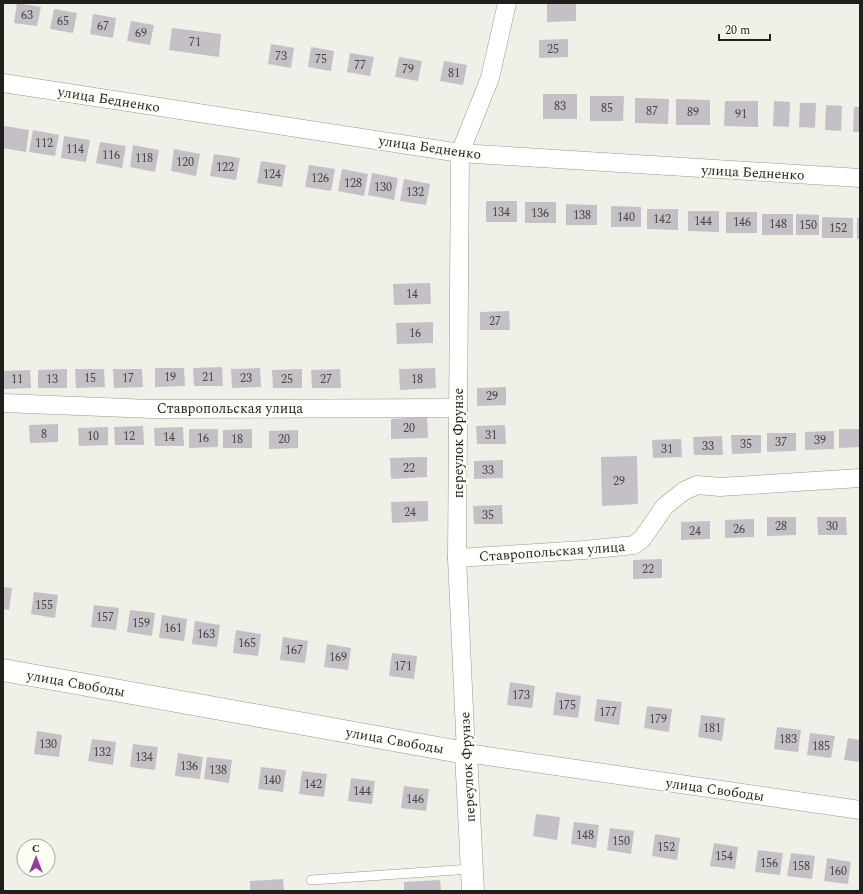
<svg xmlns="http://www.w3.org/2000/svg" width="863" height="894" viewBox="0 0 863 894" font-family="Spectral,serif">
  <style>
    .building { fill: #c5bfc6 }
    .lines { fill: none; stroke-linecap: round; stroke-linejoin: round }
    .lane-casing { stroke: #979890; stroke-width: 10 }
    .street-casing { stroke: #979890; stroke-width: 19 }
    .secondary-casing { stroke: #979890; stroke-width: 23 }
    .lane { stroke: #fff; stroke-width: 9 }
    .street { stroke: #fff; stroke-width: 18 }
    .secondary { stroke: #fff; stroke-width: 22 }
    .labels { text-anchor: middle; stroke-width: 4; stroke-linejoin: round; paint-order: stroke }
    .number-label { font-size: 12px; fill: #484746 }
    .street-label { font-size: 14px; fill: #1f1f1c; stroke: #fcfdf5 }
  </style>
  <rect width="100%" height="100%" fill="#eff0e7"/>
  <g class="building">
    <polygon points="17,3 41,7 37,26 14,23"/>
    <polygon points="576,3 576,21 547,22 547,4"/>
    <polygon points="54,9 77,13 73,33 50,29"/>
    <polygon points="93,14 116,18 113,38 90,34"/>
    <polygon points="131,21 154,25 150,45 127,41"/>
    <polygon points="172,28 221,34 219,57 169,50"/>
    <polygon points="568,39 568,57 539,58 539,40"/>
    <polygon points="271,44 294,48 291,68 268,64"/>
    <polygon points="311,47 334,51 331,71 308,67"/>
    <polygon points="350,53 374,57 370,76 347,72"/>
    <polygon points="399,57 422,61 418,81 395,77"/>
    <polygon points="444,61 467,65 463,85 440,81"/>
    <rect x="543" y="94" width="34" height="25"/>
    <polygon points="590,96 624,96 623,121 590,121"/>
    <polygon points="635,98 669,99 668,124 635,123"/>
    <polygon points="676,99 710,100 710,125 676,125"/>
    <polygon points="725,101 758,101 758,127 724,126"/>
    <polygon points="774,101 790,102 789,127 773,126"/>
    <polygon points="800,103 816,103 815,128 799,127"/>
    <polygon points="826,105 842,106 841,131 825,130"/>
    <polygon points="854,107 860,107 860,132 853,132"/>
    <polygon points="4,126 29,130 26,152 3,148"/>
    <polygon points="33,130 59,135 55,156 29,152"/>
    <polygon points="64,136 90,140 86,162 61,158"/>
    <polygon points="100,142 126,146 122,168 96,163"/>
    <polygon points="133,145 159,150 155,172 130,167"/>
    <polygon points="174,149 200,154 196,176 171,171"/>
    <polygon points="214,154 240,158 236,180 210,176"/>
    <polygon points="261,161 286,165 282,187 257,183"/>
    <polygon points="309,165 335,169 331,191 305,187"/>
    <polygon points="342,169 368,174 364,196 338,191"/>
    <polygon points="372,173 398,178 394,200 368,195"/>
    <polygon points="404,179 430,184 426,205 400,201"/>
    <rect x="486" y="201" width="31" height="21"/>
    <rect x="525" y="202" width="31" height="21"/>
    <polygon points="566,204 597,205 597,225 566,225"/>
    <polygon points="611,206 641,207 641,227 611,227"/>
    <polygon points="647,209 678,209 678,230 647,229"/>
    <polygon points="688,211 719,211 719,232 688,231"/>
    <rect x="726" y="212" width="31" height="21"/>
    <rect x="762" y="214" width="31" height="21"/>
    <polygon points="796,214 819,215 819,235 796,235"/>
    <polygon points="822,217 853,218 853,238 822,238"/>
    <rect x="857" y="218" width="3" height="21"/>
    <polygon points="430,283 431,304 394,305 393,284"/>
    <polygon points="509,311 510,330 480,330 480,312"/>
    <polygon points="433,322 433,343 397,344 396,323"/>
    <polygon points="222,367 223,386 194,386 193,368"/>
    <polygon points="155,368 184,368 185,386 155,387"/>
    <polygon points="260,368 261,387 232,388 231,369"/>
    <polygon points="435,368 436,388 400,390 399,369"/>
    <polygon points="67,369 67,388 38,388 38,370"/>
    <polygon points="75,369 104,369 105,387 76,388"/>
    <polygon points="113,369 142,369 143,387 114,388"/>
    <polygon points="302,369 302,388 273,388 272,370"/>
    <polygon points="340,369 341,388 312,388 311,370"/>
    <polygon points="30,370 31,388 3,389 3,371"/>
    <polygon points="506,387 506,405 477,406 477,388"/>
    <polygon points="427,417 428,438 391,439 391,419"/>
    <polygon points="58,424 58,442 30,443 29,425"/>
    <polygon points="505,425 506,444 477,444 476,426"/>
    <polygon points="143,426 144,445 115,445 114,427"/>
    <polygon points="108,427 108,445 79,446 78,428"/>
    <polygon points="183,427 184,446 155,446 154,428"/>
    <polygon points="189,429 218,429 218,447 189,448"/>
    <polygon points="252,429 252,448 223,448 223,430"/>
    <polygon points="839,429 860,429 860,447 839,448"/>
    <polygon points="298,430 298,448 269,449 269,431"/>
    <polygon points="834,431 834,449 805,450 805,432"/>
    <polygon points="767,433 796,433 796,451 767,452"/>
    <polygon points="731,435 761,435 761,453 732,454"/>
    <polygon points="722,436 723,455 694,455 693,437"/>
    <polygon points="681,439 682,457 653,458 652,440"/>
    <polygon points="637,456 638,504 602,506 601,457"/>
    <polygon points="427,457 427,477 391,479 390,458"/>
    <polygon points="503,460 503,478 474,479 474,461"/>
    <polygon points="428,501 428,521 392,523 391,502"/>
    <polygon points="502,505 503,524 474,524 473,506"/>
    <polygon points="767,517 796,517 796,535 767,536"/>
    <polygon points="817,517 846,517 847,535 818,535"/>
    <polygon points="754,519 754,537 725,538 725,520"/>
    <polygon points="710,521 710,539 681,540 681,522"/>
    <polygon points="662,559 662,578 633,579 633,560"/>
    <polygon points="3,587 12,588 9,610 3,609"/>
    <polygon points="34,592 58,595 55,618 31,614"/>
    <polygon points="94,605 119,608 116,630 91,627"/>
    <polygon points="130,610 155,613 152,636 127,632"/>
    <polygon points="162,615 187,619 184,641 159,638"/>
    <polygon points="195,621 220,625 217,647 192,644"/>
    <polygon points="236,630 261,634 258,656 233,653"/>
    <polygon points="283,637 308,641 305,663 280,660"/>
    <polygon points="327,644 351,648 348,670 324,667"/>
    <polygon points="392,653 417,656 414,679 389,676"/>
    <polygon points="510,682 535,686 532,708 507,705"/>
    <polygon points="556,692 581,696 578,718 553,715"/>
    <polygon points="597,699 622,702 619,725 594,721"/>
    <polygon points="647,706 672,709 669,732 644,728"/>
    <polygon points="701,715 725,718 722,741 698,737"/>
    <polygon points="777,727 801,730 798,752 774,749"/>
    <polygon points="37,731 62,735 59,757 34,754"/>
    <polygon points="810,733 835,736 831,758 807,755"/>
    <polygon points="848,738 860,740 860,762 844,760"/>
    <polygon points="92,739 116,742 113,765 88,761"/>
    <polygon points="133,744 158,747 155,770 130,767"/>
    <polygon points="178,753 203,757 200,779 175,776"/>
    <polygon points="207,757 232,760 229,783 204,779"/>
    <polygon points="261,767 286,770 283,792 258,789"/>
    <polygon points="302,771 327,774 324,797 299,794"/>
    <polygon points="351,778 375,781 372,804 348,801"/>
    <polygon points="404,786 429,789 426,811 401,808"/>
    <polygon points="536,814 560,817 557,840 533,836"/>
    <polygon points="574,822 599,825 596,848 571,844"/>
    <polygon points="610,828 634,831 631,854 607,850"/>
    <polygon points="655,834 680,838 677,860 652,856"/>
    <polygon points="714,843 738,847 735,869 710,866"/>
    <polygon points="758,850 783,853 780,875 755,872"/>
    <polygon points="791,853 815,856 812,879 787,876"/>
    <polygon points="827,858 851,862 848,884 824,881"/>
    <polygon points="283,879 284,891 250,891 250,881"/>
    <polygon points="440,880 441,891 404,891 404,882"/>
  </g>
  <g class="lines">
    <defs>
      <polyline id="lane" points="311,880 471,869"/>
      <g id="street">
        <polyline points="507,3 490,78 460,153 457,558 466,753 860,810"/>
        <polyline points="3,83 460,153 860,178"/>
        <polyline points="3,403 152,409 458,408"/>
        <polyline points="457,558 584,550 634,545 642,539 665,506 684,491 697,485 720,487 860,478"/>
      </g>
      <polyline id="secondary" points="3,670 466,753 473,891"/>
    </defs>
    <use href="#lane" class="lane-casing"/>
    <use href="#street" class="street-casing"/>
    <use href="#secondary" class="secondary-casing"/>
    <use href="#lane" class="lane"/>
    <use href="#street" class="street"/>
    <use href="#secondary" class="secondary"/>
  </g>
  <g class="labels">
    <g class="number-label">
      <text x="27" y="19">63</text>
      <text x="63" y="25">65</text>
      <text x="103" y="30">67</text>
      <text x="141" y="37">69</text>
      <text x="195" y="46">71</text>
      <text x="553" y="53">25</text>
      <text x="281" y="60">73</text>
      <text x="321" y="63">75</text>
      <text x="360" y="69">77</text>
      <text x="408" y="73">79</text>
      <text x="454" y="77">81</text>
      <text x="560" y="110">83</text>
      <text x="607" y="112">85</text>
      <text x="652" y="115">87</text>
      <text x="693" y="116">89</text>
      <text x="741" y="118">91</text>
      <text x="44" y="147">112</text>
      <text x="75" y="153">114</text>
      <text x="111" y="159">116</text>
      <text x="144" y="162">118</text>
      <text x="185" y="166">120</text>
      <text x="225" y="171">122</text>
      <text x="272" y="178">124</text>
      <text x="320" y="182">126</text>
      <text x="353" y="187">128</text>
      <text x="383" y="191">130</text>
      <text x="415" y="196">132</text>
      <text x="501" y="216">134</text>
      <text x="540" y="217">136</text>
      <text x="582" y="219">138</text>
      <text x="626" y="221">140</text>
      <text x="662" y="223">142</text>
      <text x="703" y="225">144</text>
      <text x="742" y="226">146</text>
      <text x="778" y="228">148</text>
      <text x="808" y="229">150</text>
      <text x="838" y="232">152</text>
      <text x="412" y="298">14</text>
      <text x="495" y="325">27</text>
      <text x="415" y="337">16</text>
      <text x="170" y="381">19</text>
      <text x="208" y="381">21</text>
      <text x="90" y="382">15</text>
      <text x="128" y="382">17</text>
      <text x="246" y="382">23</text>
      <text x="17" y="383">11</text>
      <text x="52" y="383">13</text>
      <text x="287" y="383">25</text>
      <text x="326" y="383">27</text>
      <text x="417" y="383">18</text>
      <text x="492" y="400">29</text>
      <text x="409" y="432">20</text>
      <text x="44" y="438">8</text>
      <text x="491" y="439">31</text>
      <text x="93" y="440">10</text>
      <text x="129" y="440">12</text>
      <text x="169" y="441">14</text>
      <text x="203" y="442">16</text>
      <text x="237" y="443">18</text>
      <text x="284" y="443">20</text>
      <text x="820" y="444">39</text>
      <text x="781" y="446">37</text>
      <text x="746" y="448">35</text>
      <text x="708" y="450">33</text>
      <text x="667" y="453">31</text>
      <text x="409" y="472">22</text>
      <text x="488" y="474">33</text>
      <text x="619" y="485">29</text>
      <text x="410" y="516">24</text>
      <text x="488" y="519">35</text>
      <text x="781" y="530">28</text>
      <text x="832" y="530">30</text>
      <text x="739" y="533">26</text>
      <text x="695" y="535">24</text>
      <text x="648" y="573">22</text>
      <text x="44" y="609">155</text>
      <text x="105" y="621">157</text>
      <text x="141" y="627">159</text>
      <text x="173" y="632">161</text>
      <text x="206" y="638">163</text>
      <text x="247" y="647">165</text>
      <text x="294" y="654">167</text>
      <text x="338" y="661">169</text>
      <text x="403" y="670">171</text>
      <text x="521" y="699">173</text>
      <text x="567" y="709">175</text>
      <text x="608" y="716">177</text>
      <text x="658" y="723">179</text>
      <text x="712" y="732">181</text>
      <text x="788" y="743">183</text>
      <text x="48" y="748">130</text>
      <text x="821" y="750">185</text>
      <text x="102" y="756">132</text>
      <text x="144" y="761">134</text>
      <text x="189" y="770">136</text>
      <text x="218" y="774">138</text>
      <text x="272" y="784">140</text>
      <text x="313" y="788">142</text>
      <text x="362" y="795">144</text>
      <text x="415" y="803">146</text>
      <text x="585" y="839">148</text>
      <text x="621" y="845">150</text>
      <text x="666" y="851">152</text>
      <text x="724" y="860">154</text>
      <text x="769" y="867">156</text>
      <text x="801" y="870">158</text>
      <text x="838" y="875">160</text>
    </g>
    <g class="street-label">
      <text transform="translate(109 99) rotate(9)" y="5">улица Бедненко</text>
      <text transform="translate(430 147) rotate(8)" y="5">улица Бедненко</text>
      <text transform="translate(753 172) rotate(3)" y="5">улица Бедненко</text>
      <text x="230" y="413">Ставропольская улица</text>
      <text transform="translate(458 443) rotate(-90)" y="5">переулок Фрунзе</text>
      <text transform="translate(552 551) rotate(-4)" y="5">Ставропольская улица</text>
      <text transform="translate(76 683) rotate(10)" y="5">улица Свободы</text>
      <text transform="translate(395 740) rotate(10)" y="5">улица Свободы</text>
      <text transform="translate(467 767) rotate(-93)" y="5">переулок Фрунзе</text>
      <text transform="translate(715 789) rotate(8)" y="5">улица Свободы</text>
    </g>
  </g>
  <rect width="863" height="894" fill="none" stroke="#1f1f1c" stroke-width="8"/>
  <g transform="translate(36 858)"><circle r="19" fill="#fcfdf5" stroke="#a4a49e"/>
  <path d="M0-3L7 15L0 10L-7 15Z" fill="#9739a2"/>
  <text y="-6" font-size="11" font-weight="bold" text-anchor="middle" fill="#1f1f1c">С</text>
  </g>
  <path d="M719 34v6h51v-6" fill="none" stroke="#1f1f1c" stroke-width="2"/>
  <text x="725" y="34" font-size="12" fill="#1f1f1c" stroke="#fcfdf5" stroke-width="3" paint-order="stroke">20 m</text>
</svg>
